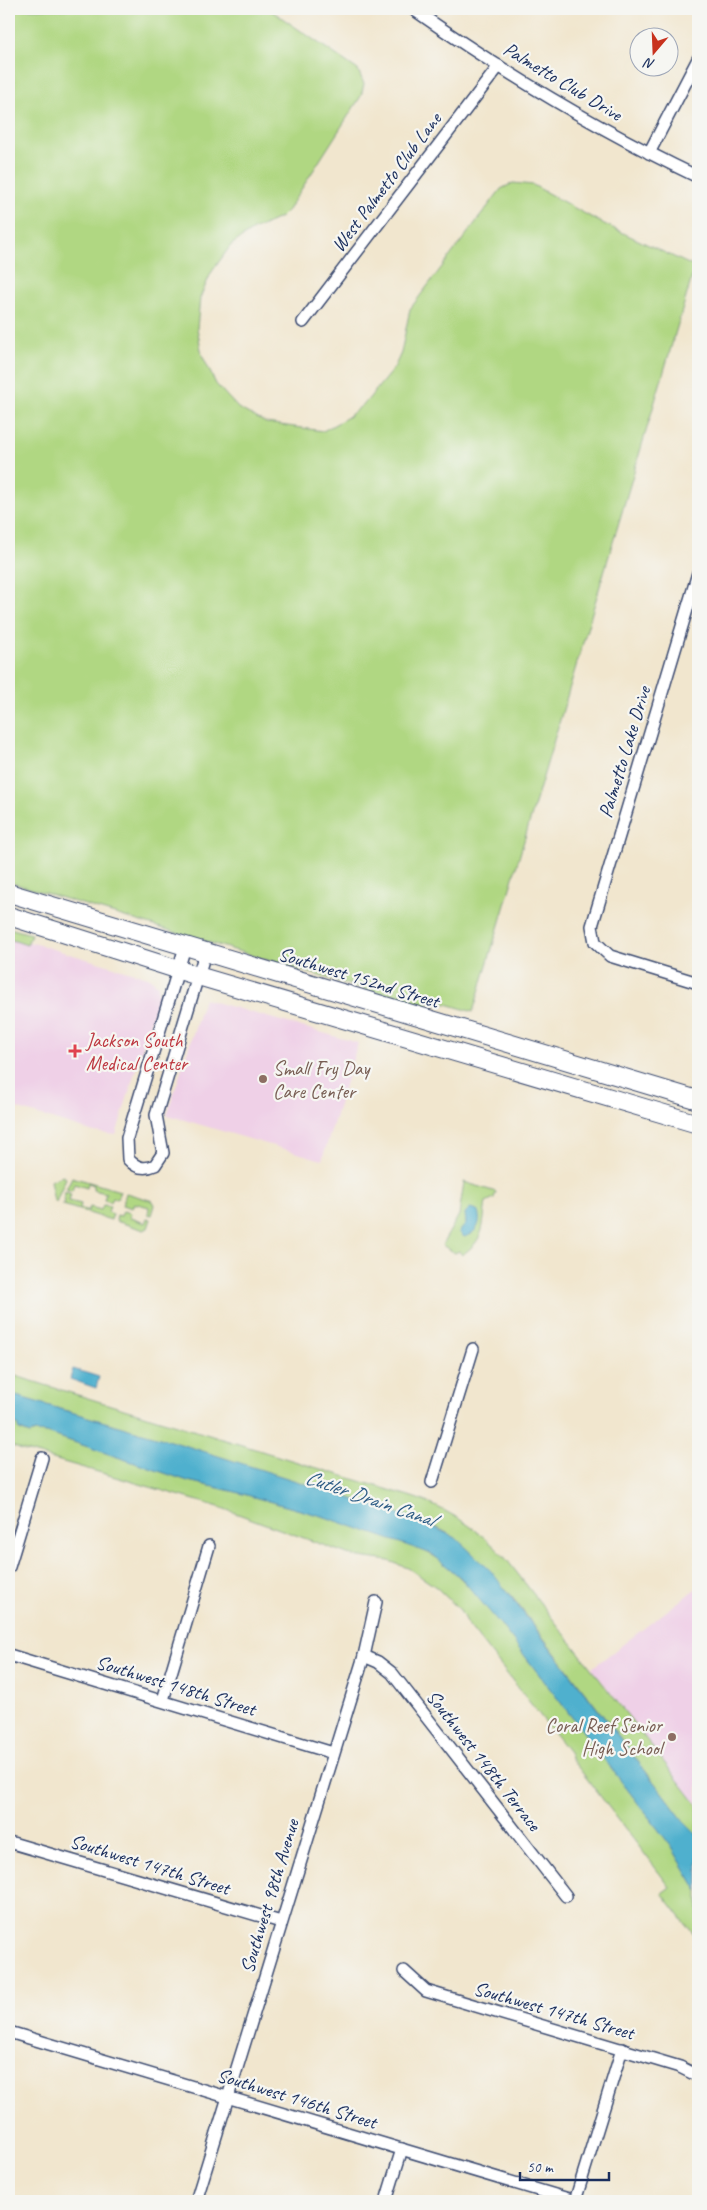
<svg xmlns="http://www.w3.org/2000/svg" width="707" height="2210" viewBox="0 0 707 2210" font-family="Caveat,sans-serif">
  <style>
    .built { fill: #efd0e7 }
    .green { fill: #b0d782; stroke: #668370 }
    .water { fill: #4fb0ce; stroke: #357096 }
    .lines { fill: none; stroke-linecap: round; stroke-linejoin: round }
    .street-casing { stroke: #3b4a6f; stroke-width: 14 }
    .primary-casing { stroke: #3b4a6f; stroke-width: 20 }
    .street { stroke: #fff; stroke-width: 11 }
    .primary { stroke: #fff; stroke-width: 18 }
    .health-dot { fill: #e0444e; stroke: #f6f6f2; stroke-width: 2 }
    .education-dot { fill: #8d6e63; stroke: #f6f6f2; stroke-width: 2 }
    .labels { text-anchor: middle; stroke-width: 4.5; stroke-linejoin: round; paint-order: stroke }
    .street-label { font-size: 20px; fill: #1b2f5e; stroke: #f6f6f2 }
    .health-label { font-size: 20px; fill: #be3a42; stroke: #f6f6f2; text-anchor: start }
    .education-label { font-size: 20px; fill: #785e54; stroke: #f6f6f2; text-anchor: start }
    .water-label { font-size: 21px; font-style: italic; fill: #2d5c85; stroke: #f6f6f2 }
  </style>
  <rect width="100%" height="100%" fill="#f6f6f2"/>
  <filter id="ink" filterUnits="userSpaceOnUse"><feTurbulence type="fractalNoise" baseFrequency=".02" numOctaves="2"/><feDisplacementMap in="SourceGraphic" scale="10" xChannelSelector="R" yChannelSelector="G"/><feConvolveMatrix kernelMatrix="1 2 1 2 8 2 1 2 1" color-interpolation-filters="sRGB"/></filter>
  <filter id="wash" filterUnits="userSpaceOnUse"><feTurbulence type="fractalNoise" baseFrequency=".0096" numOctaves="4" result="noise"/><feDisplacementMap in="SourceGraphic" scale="20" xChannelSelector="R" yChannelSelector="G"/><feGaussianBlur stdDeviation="1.12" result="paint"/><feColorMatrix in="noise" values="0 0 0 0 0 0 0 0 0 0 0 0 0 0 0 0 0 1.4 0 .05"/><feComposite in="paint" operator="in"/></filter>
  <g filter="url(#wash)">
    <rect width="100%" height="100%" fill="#f1e6ce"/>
    <g class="built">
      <polygon points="9,936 148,977 158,985 158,996 116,1135 94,1132 9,1106"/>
      <polygon points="204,999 358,1043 322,1160 167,1115"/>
      <polygon points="698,1587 698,1806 592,1668"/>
    </g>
    <g class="green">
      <polygon points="12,9 269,9 358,70 364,84 361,96 288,210 281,217 253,230 231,245 211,273 200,298 197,328 202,355 216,384 238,408 266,423 323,431 348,417 366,402 394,368 401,353 410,309 501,189 513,183 533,185 598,221 695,267 473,1012 430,999 426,1008 9,882 9,13"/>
      <polygon points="9,928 31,934 27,945 9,939"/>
      <polygon points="63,1176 66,1178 56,1202 54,1201 50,1181"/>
      <polygon points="72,1177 120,1191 117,1199 113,1198 111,1202 104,1200 106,1193 93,1190 94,1185 88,1183 87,1188 74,1184 72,1191 66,1189"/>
      <path d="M464,1182L496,1192L494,1198L486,1202C482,1227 486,1238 462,1255L459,1251L455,1253L442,1245L459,1215Z"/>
      <polygon points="65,1192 71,1194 69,1201 81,1204 80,1208 88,1211 90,1207 101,1210 103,1205 110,1206 108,1212 113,1214 111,1220 63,1205"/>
      <polygon points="126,1193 153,1201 155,1205 152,1215 148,1214 149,1207 134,1203 132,1208 122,1205"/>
      <polygon points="123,1211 131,1213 130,1218 145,1223 147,1218 151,1219 148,1228 144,1230 116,1221 117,1215 121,1216"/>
      <path d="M9,1374L409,1496C447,1508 480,1529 507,1560L698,1806V1835L683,1820L513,1598L456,1538L438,1528L371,1505L180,1444L9,1394Z"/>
      <polygon points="9,1422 19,1425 19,1430 30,1434 35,1432 47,1433 188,1481 236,1492 325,1517 419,1548 444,1562 476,1594 501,1625 671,1846 698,1891 698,1940 662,1893 670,1887 571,1758 569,1752 466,1622 459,1609 436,1587 408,1568 389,1561 353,1556 219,1507 22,1450 9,1445"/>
    </g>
    <g class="water">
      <path d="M470,1208L477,1210C483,1222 477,1233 464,1237L459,1232L466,1224L465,1213Z"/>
      <polygon points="73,1369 99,1377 96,1388 70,1379"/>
      <polygon points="9,1394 187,1446 421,1521 456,1538 491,1571 683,1820 698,1835 698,1891 671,1846 501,1625 461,1578 432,1554 325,1517 236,1492 188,1481 47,1433 35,1432 30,1434 18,1429 18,1425 9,1422"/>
    </g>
  </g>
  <g filter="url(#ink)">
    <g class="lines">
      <defs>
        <g id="street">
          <path d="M413,9C503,72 599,130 698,177"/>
          <polyline points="649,153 698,59"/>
          <polyline points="303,322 499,66"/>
          <polyline points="698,573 592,926 595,942 610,956 698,983"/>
          <path d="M185,947L127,1138L128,1159C136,1168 144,1170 155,1165L163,1153L156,1115L205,953"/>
          <polyline points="432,1482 473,1349"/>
          <polyline points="9,1567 42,1458"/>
          <polyline points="9,1655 333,1753"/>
          <polyline points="364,1656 378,1662 392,1673 566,1896"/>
          <polyline points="163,1700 209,1546"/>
          <polyline points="9,1842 281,1922"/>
          <polyline points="404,1971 426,1991 680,2067 698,2076"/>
          <polyline points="9,2032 575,2201"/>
          <polyline points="196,2201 364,1656 376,1602"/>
          <polyline points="386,2201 402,2149"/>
          <polyline points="575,2201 622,2049"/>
        </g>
        <g id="primary">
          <polyline points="9,893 698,1100"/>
          <polyline points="9,916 198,976 698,1124"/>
        </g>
      </defs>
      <use href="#street" class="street-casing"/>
      <use href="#primary" class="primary-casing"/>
      <use href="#street" class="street"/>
      <use href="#primary" class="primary"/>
    </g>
  </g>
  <path class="health-dot" d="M72.5 1043.5h5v5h5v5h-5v5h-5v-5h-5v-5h5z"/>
  <g class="education-dot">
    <circle cx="263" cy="1079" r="5"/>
    <circle cx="672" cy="1737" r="5"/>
  </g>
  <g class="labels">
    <g class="street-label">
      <text transform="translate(563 81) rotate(31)" y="7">Palmetto Club Drive</text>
      <text transform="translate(386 182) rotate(-53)" y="7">West Palmetto Club Lane</text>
      <text transform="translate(624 752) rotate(-73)" y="7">Palmetto Lake Drive</text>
      <text transform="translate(359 977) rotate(17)" y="7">Southwest 152nd Street</text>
      <text transform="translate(176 1685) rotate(17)" y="7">Southwest 148th Street</text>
      <text transform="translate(484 1760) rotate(52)" y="7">Southwest 148th Terrace</text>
      <text transform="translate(150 1864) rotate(17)" y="7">Southwest 147th Street</text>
      <text transform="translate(269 1896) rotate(-73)" y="7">Southwest 98th Avenue</text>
      <text transform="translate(554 2010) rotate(16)" y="7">Southwest 147th Street</text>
      <text transform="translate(297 2098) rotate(17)" y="7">Southwest 146th Street</text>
    </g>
    <g class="health-label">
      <text x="86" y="1047">Jackson South<tspan x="86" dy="23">Medical Center</tspan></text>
    </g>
    <g class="education-label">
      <text x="273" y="1075">Small Fry Day<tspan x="273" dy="23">Care Center</tspan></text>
      <text x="662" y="1732" text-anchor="end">Coral Reef Senior<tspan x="662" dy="23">High School</tspan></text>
    </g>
    <g class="water-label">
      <text transform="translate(370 1498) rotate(19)" y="7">Cutler Drain Canal</text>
    </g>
  </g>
  <rect width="707" height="2210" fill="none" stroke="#f6f6f2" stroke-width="30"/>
  <g transform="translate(654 52) rotate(199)"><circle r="24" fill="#f6f6f2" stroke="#9ea6b7"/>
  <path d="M0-4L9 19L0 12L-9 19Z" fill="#c8321e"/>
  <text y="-8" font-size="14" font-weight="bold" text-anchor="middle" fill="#1b2f5e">N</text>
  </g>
  <path d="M520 2172v8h89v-8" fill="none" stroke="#1b2f5e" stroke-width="2.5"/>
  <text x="527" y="2172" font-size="15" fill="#1b2f5e" stroke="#f6f6f2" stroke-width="4" paint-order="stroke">50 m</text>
</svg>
